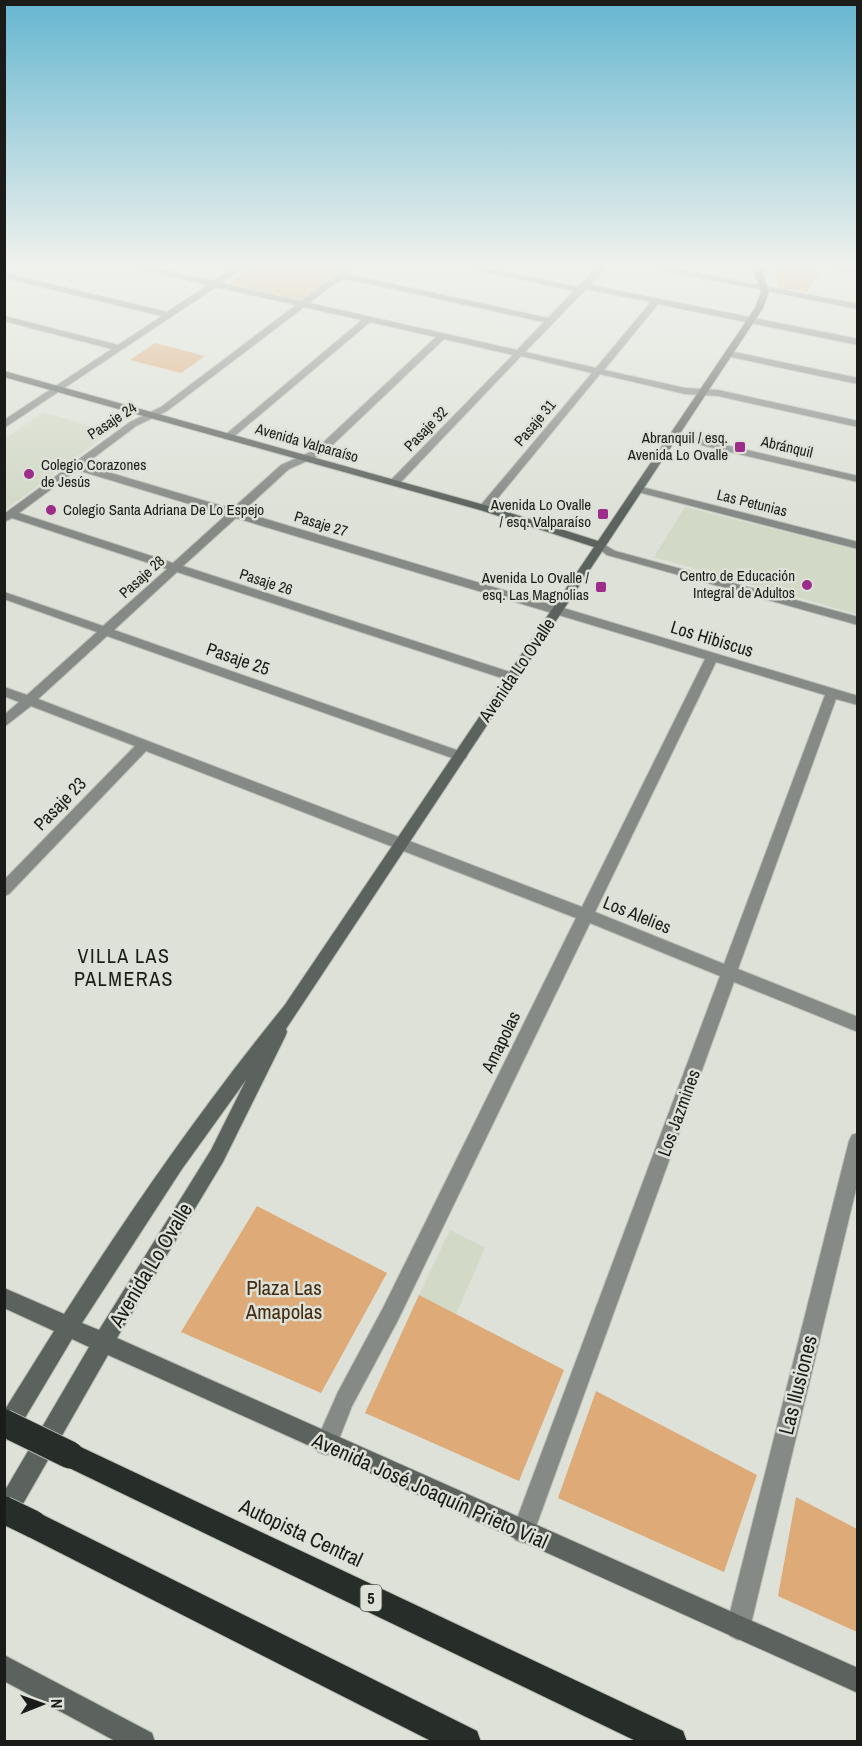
<svg xmlns="http://www.w3.org/2000/svg" width="862" height="1746" viewBox="0 0 862 1746" font-family="'Archivo Narrow',sans-serif">
  <style>
    .built { fill: #d2d9c7 }
    .green { fill: #deaa78 }
    .lines { fill: none; stroke-linecap: round; stroke-linejoin: round }
    .street-casing { stroke: #babeb5; stroke-width: 2 }
    .secondary-casing { stroke: #babeb5; stroke-width: 2 }
    .highway-casing { stroke: #babeb5; stroke-width: 2 }
    .street { fill: #868a87; fill-rule: evenodd }
    .secondary { fill: #5c625e; fill-rule: evenodd }
    .highway { fill: #272e29; fill-rule: evenodd }
    .highway-bridge-casing { stroke: #babeb5; stroke-width: 29; stroke-linecap: butt }
    .highway-bridge { stroke: #272e29; stroke-width: 27 }
    .poi-dot { fill: #9d2d8b; stroke: #dde1d7; stroke-width: 2 }
    .labels { text-anchor: middle; stroke-width: 5; stroke-linejoin: round; paint-order: stroke }
    .far-street-label { font-size: 15px; fill: #1b1c19; stroke: #dde1d7 }
    .far-poi-label { font-size: 15px; fill: #1b1c19; stroke: #dde1d7; text-anchor: end }
    .shield { fill: #dde1d7; stroke: #555752; stroke-width: 1.5 }
    .shield-label { font-size: 16px; font-weight: bold; fill: #1b1c19 }
    .street-label { font-size: 18px; fill: #1b1c19; stroke: #dde1d7 }
    .neighbourhood-label { font-size: 20px; letter-spacing: 1.5px; fill: #1b1c19; stroke: #dde1d7 }
    .near-street-label { font-size: 21px; fill: #1b1c19; stroke: #dde1d7 }
    .near-park-label { font-size: 21px; fill: #452c11; stroke: #dde1d7 }
  </style>
  <rect width="100%" height="100%" fill="#dde1d7"/>
  <g class="built">
    <polygon points="44,412 110,432 5,510 5,439"/>
    <polygon points="685,507 857,550 857,614 654,557"/>
    <polygon points="450,1230 485,1248 456,1314 419,1295"/>
  </g>
  <g class="green">
    <polygon points="251,265 350,265 302,300 297,300 229,283"/>
    <polygon points="771,265 788,265 820,272 807,292 780,287"/>
    <polygon points="155,343 205,356 181,373 130,360"/>
    <polygon points="257,1206 387,1273 321,1393 181,1332"/>
    <polygon points="419,1295 564,1370 519,1481 365,1413"/>
    <polygon points="596,1391 757,1475 724,1572 558,1498"/>
    <polygon points="796,1497 857,1529 857,1632 778,1596"/>
  </g>
  <g class="lines">
    <defs>
      <g id="street">
        <path d="M126,265H142L213,281L237,265H247L221,283L301,301L349,265H358L347,274L548,318L574,291L455,265H472L578,287L599,265H608L590,285L858,339V345L658,304L604,370L685,388L718,390L858,421V427L718,396L685,394L600,374L488,510H480V506L592,373L521,356L398,485H390V481L513,355L444,339L323,454L289,469L242,512L858,696V705L836,699L738,969L858,1017V1032L734,982L534,1532L531,1540L523,1543L515,1540L512,1532L720,976L590,923L397,1322L352,1406L334,1452L326,1455L318,1452L315,1444L338,1392L383,1308L576,918L146,751L9,894L4,896V880L135,746L31,706L4,727V715L19,702L4,696V687L27,695L97,632L4,599V592L103,626L167,569L12,518L4,522V514L130,422L161,407L296,305L216,287L4,428V420L112,349L4,321V316L118,345L162,316L4,278V273L167,312L208,285ZM342,278L544,322L517,350L309,303ZM586,289L651,302L596,368L525,352ZM304,307L362,320L225,435V439H231L370,322L436,337L315,450L281,465L232,509L84,465L136,426L167,411ZM77,470L226,515L173,563L19,513ZM236,518L705,659L582,907L38,699L107,636L455,759H465L467,756L465,753L114,630L177,572L508,680L512,681L518,677L516,674L183,566ZM716,662L825,695L724,964L595,912Z"/>
        <polygon points="637,265 655,265 858,304 858,309"/>
        <polygon points="822,265 858,269 858,273 826,267"/>
        <polygon points="729,351 858,378 858,384 726,356 726,352"/>
        <polygon points="674,433 858,476 858,482 671,438 669,436"/>
        <polygon points="638,486 858,542 858,549 634,491 634,487"/>
        <polygon points="600,542 615,551 858,617 858,625 607,555 594,545"/>
        <polygon points="858,1133 858,1181 750,1628 746,1636 738,1640 730,1636 726,1628 849,1141 852,1135"/>
      </g>
      <g id="secondary">
        <path d="M752,265H760L769,292L763,308L286,1029L287,1032L285,1037L223,1162L117,1338L858,1668V1693L108,1355L12,1523L4,1526V1492L89,1347L72,1339L13,1438L4,1441V1411L54,1331L4,1308V1288L64,1314C132,1208 204,1104 284,1006L594,547L480,510L4,377V371L488,506L598,541L755,308L761,292ZM246,1080L211,1150L99,1330L82,1323L182,1169Z"/>
        <polygon points="4,1655 152,1733 155,1742 117,1742 4,1681"/>
      </g>
      <g id="highway">
        <polygon points="70,1442 683,1731 687,1742 638,1742 61,1464 57,1455 61,1446"/>
        <polygon points="33,1510 477,1731 481,1742 433,1742 23,1534 19,1524 23,1514"/>
      </g>
    </defs>
    <use href="#street" class="street-casing"/>
    <use href="#secondary" class="secondary-casing"/>
    <use href="#highway" class="highway-casing"/>
    <use href="#street" class="street"/>
    <use href="#secondary" class="secondary"/>
    <use href="#highway" class="highway"/>
    <defs>
      <g id="highway-bridge">
        <polyline points="4,1423 70,1455"/>
        <polyline points="4,1510 33,1524"/>
      </g>
    </defs>
    <use href="#highway-bridge" class="highway-bridge-casing"/>
    <use href="#highway-bridge" class="highway-bridge"/>
  </g>
  <linearGradient id="sky" x2="0" y2="1"><stop stop-color="#65b6d0"/><stop offset="0.52" stop-color="#f0f2ed"/><stop offset="1" stop-color="#f0f2ed" stop-opacity="0"/></linearGradient>
  <rect width="862" height="510" fill="url(#sky)"/>
  <g class="poi-dot">
    <rect x="734" y="441" width="12" height="12" rx="3"/>
    <circle cx="29" cy="474" r="6"/>
    <circle cx="51" cy="510" r="6"/>
    <rect x="597" y="508" width="12" height="12" rx="3"/>
    <circle cx="807" cy="585" r="6"/>
    <rect x="595" y="581" width="12" height="12" rx="3"/>
  </g>
  <g class="labels">
    <g class="far-street-label">
      <text transform="translate(112 421) rotate(-33)" y="5">Pasaje 24</text>
      <text transform="translate(535 423) rotate(-50)" y="5">Pasaje 31</text>
      <text transform="translate(426 429) rotate(-46)" y="5">Pasaje 32</text>
      <text transform="translate(307 443) rotate(16)" y="5">Avenida Valparaíso</text>
      <text transform="translate(787 447) rotate(13)" y="5">Abránquil</text>
      <text transform="translate(752 503) rotate(14)" y="5">Las Petunias</text>
      <text transform="translate(321 524) rotate(17)" y="5">Pasaje 27</text>
      <text transform="translate(142 577) rotate(-42)" y="5">Pasaje 28</text>
      <text transform="translate(266 582) rotate(18)" y="5">Pasaje 26</text>
    </g>
    <g class="far-poi-label">
      <text x="728" y="443">Abranquil / esq.<tspan x="728" dy="17">Avenida Lo Ovalle</tspan></text>
      <text x="41" y="470" text-anchor="start">Colegio Corazones<tspan x="41" dy="17">de Jesús</tspan></text>
      <text x="591" y="510">Avenida Lo Ovalle<tspan x="591" dy="17">/ esq. Valparaíso</tspan></text>
      <text x="63" y="515" text-anchor="start">Colegio Santa Adriana De Lo Espejo</text>
      <text x="795" y="581">Centro de Educación<tspan x="795" dy="17">Integral de Adultos</tspan></text>
      <text x="589" y="583">Avenida Lo Ovalle /<tspan x="589" dy="17">esq. Las Magnolias</tspan></text>
    </g>
    <rect class="shield" x="360.5" y="1585" width="21" height="26" rx="4.5"/>
    <g class="shield-label">
      <text x="371" y="1604">5</text>
    </g>
    <g class="street-label">
      <text transform="translate(712 639) rotate(17)" y="6">Los Hibiscus</text>
      <text transform="translate(238 659) rotate(19)" y="6">Pasaje 25</text>
      <text transform="translate(517 670) rotate(-56)" y="6">Avenida Lo Ovalle</text>
      <text transform="translate(60 804) rotate(-46)" y="6">Pasaje 23</text>
      <text transform="translate(637 915) rotate(22)" y="6">Los Alelies</text>
      <text transform="translate(501 1042) rotate(-64)" y="6">Amapolas</text>
      <text transform="translate(679 1113) rotate(-70)" y="6">Los Jazmines</text>
    </g>
    <g class="neighbourhood-label">
      <text x="124" y="963">VILLA LAS<tspan x="124" dy="23">PALMERAS</tspan></text>
    </g>
    <g class="near-street-label">
      <text transform="translate(151 1265) rotate(-59)" y="7">Avenida Lo Ovalle</text>
      <text transform="translate(798 1385) rotate(-76)" y="7">Las Ilusiones</text>
      <text transform="translate(430 1491) rotate(24)" y="7">Avenida José Joaquín Prieto Vial</text>
      <text transform="translate(301 1533) rotate(25)" y="7">Autopista Central</text>
    </g>
    <g class="near-park-label">
      <text x="284" y="1295">Plaza Las<tspan x="284" dy="24">Amapolas</tspan></text>
    </g>
  </g>
  <rect width="862" height="1746" fill="none" stroke="#1b1c19" stroke-width="12"/>
  <g transform="translate(42 1704) rotate(89)" stroke="#dde1d7" stroke-width="4.5" paint-order="stroke">
  <path d="M0-4.5L10 22L0 15L-10 22Z" fill="#1b1c19"/>
  <text y="-9" font-size="16" font-weight="bold" text-anchor="middle" fill="#1b1c19">N</text>
  </g>
</svg>
